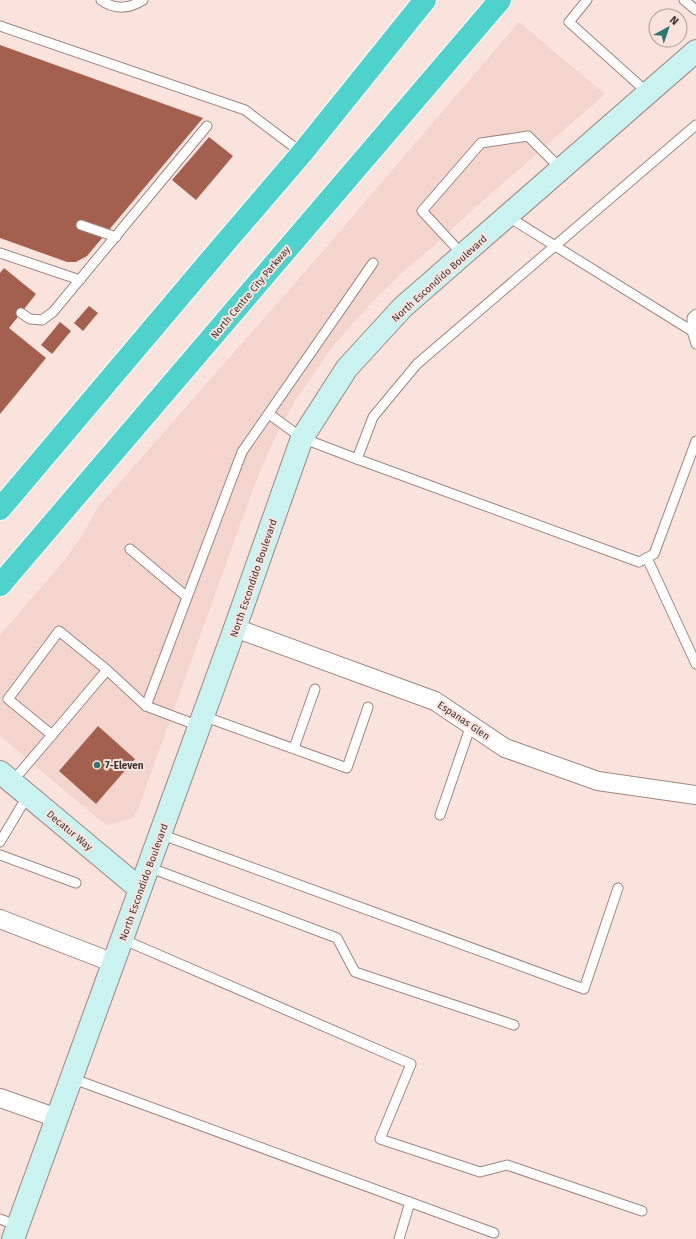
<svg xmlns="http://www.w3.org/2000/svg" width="696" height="1239" viewBox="0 0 696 1239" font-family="'Fira Sans',sans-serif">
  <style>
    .built { fill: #f4d5cd }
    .building { fill: #a4604f }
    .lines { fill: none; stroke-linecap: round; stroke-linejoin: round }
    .lane-casing { stroke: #9d8882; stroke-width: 11 }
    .street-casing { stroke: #9d8882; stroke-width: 20 }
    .secondary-casing { stroke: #9d8882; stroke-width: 24 }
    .highway-casing { stroke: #fff; stroke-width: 24 }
    .lane { stroke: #fff; stroke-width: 9 }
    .street { stroke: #fff; stroke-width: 18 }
    .secondary { stroke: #caf2f0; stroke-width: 22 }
    .highway { stroke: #50d2cc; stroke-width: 22 }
    .poi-dot { fill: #2f7874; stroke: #fae3dc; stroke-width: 1.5 }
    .labels { text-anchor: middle; stroke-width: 4; stroke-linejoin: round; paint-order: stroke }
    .street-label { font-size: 10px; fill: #3d3431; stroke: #fae3dc }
    .poi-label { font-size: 10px; font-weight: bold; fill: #3d3431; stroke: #fae3dc; text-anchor: start }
  </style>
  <rect width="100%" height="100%" fill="#fae3dc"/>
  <polygon class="built" points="519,22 605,94 469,213 434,246 407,268 373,301 333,346 297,398 277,433 254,486 137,812 131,819 107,825 96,817 0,736 0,635 62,563 81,537 99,506 324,250"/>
  <g class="building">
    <polygon points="0,45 203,118 87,256 76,262 67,262 0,238"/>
    <polygon points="209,137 233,156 196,200 172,180"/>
    <polygon points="4,268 36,294 9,328 46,358 0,414 0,273"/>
    <polygon points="89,306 98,313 83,331 74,323"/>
    <polygon points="60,322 71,331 52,354 41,345"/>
    <polygon points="98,726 135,759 96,804 59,771"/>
  </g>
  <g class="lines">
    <defs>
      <g id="lane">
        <path d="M101,0C114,10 129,9 143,0"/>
        <polyline points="587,0 569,22 648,93"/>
        <polyline points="684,0 696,10"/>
        <polyline points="0,26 245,110 302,153"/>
        <polyline points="507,216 692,331 696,344"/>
        <polyline points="81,225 116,237"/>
        <polyline points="0,253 80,280"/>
        <polyline points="463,255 422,211 481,143 528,136 561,169"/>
        <polyline points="21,313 30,319 42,320 53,312 207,126"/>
        <polyline points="692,331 692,318 696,314"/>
        <polyline points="269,414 302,438 357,459 639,562 654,554 696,441"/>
        <polyline points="357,459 373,417 417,364 696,125"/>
        <polyline points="130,549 187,597"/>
        <polyline points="647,558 696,664"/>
        <polyline points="107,670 52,735 8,699 59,631 107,670 146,706"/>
        <polyline points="203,716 347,768 368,707"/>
        <polyline points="199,726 146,706 242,452 373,263"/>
        <polyline points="294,748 315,689"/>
        <polyline points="12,782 52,735"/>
        <polyline points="440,815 471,725"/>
        <polyline points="160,834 584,989 618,888"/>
        <polyline points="0,842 28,795"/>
        <polyline points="0,855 76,883"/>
        <polyline points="148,867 337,938 355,972 514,1025"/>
        <polyline points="122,939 411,1064 380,1139 480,1172 507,1165 642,1211"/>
        <polyline points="71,1078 494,1233"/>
        <polyline points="0,1219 18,1226"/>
        <polyline points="399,1239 410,1202"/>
      </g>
      <g id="street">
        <polyline points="235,628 435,701 505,748 598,781 696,795"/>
        <polyline points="0,919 114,963"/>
        <polyline points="0,1098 57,1118"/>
      </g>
      <g id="secondary">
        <polyline points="0,772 140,889"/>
        <polyline points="13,1239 235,628 302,438 347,368 403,307 696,51"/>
      </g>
      <g id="highway">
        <polyline points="0,509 224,244 302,153 425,0"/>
        <polyline points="0,585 500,0"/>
      </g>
    </defs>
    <use href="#lane" class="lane-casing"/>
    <use href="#street" class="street-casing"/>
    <use href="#secondary" class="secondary-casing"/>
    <use href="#highway" class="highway-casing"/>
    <use href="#lane" class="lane"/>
    <use href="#street" class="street"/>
    <use href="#secondary" class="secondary"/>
    <use href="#highway" class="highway"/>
  </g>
  <circle class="poi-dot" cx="97" cy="765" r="4"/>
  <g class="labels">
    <g class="street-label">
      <text transform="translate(439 278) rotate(-42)" y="4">North Escondido Boulevard</text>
      <text transform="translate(250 292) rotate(-50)" y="4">North Centre City Parkway</text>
      <text transform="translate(253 578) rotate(-71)" y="4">North Escondido Boulevard</text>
      <text transform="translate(464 720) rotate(34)" y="4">Espanas Glen</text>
      <text transform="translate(70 830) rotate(40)" y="4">Decatur Way</text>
      <text transform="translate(143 882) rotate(-70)" y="4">North Escondido Boulevard</text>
    </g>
    <g class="poi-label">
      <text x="105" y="769">7-Eleven</text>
    </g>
  </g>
  <g transform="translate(668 28) rotate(40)"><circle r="19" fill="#fae3dc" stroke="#ae9d98"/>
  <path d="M0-3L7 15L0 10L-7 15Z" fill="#2f7874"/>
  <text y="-6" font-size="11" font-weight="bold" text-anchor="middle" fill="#3d3431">N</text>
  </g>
</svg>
